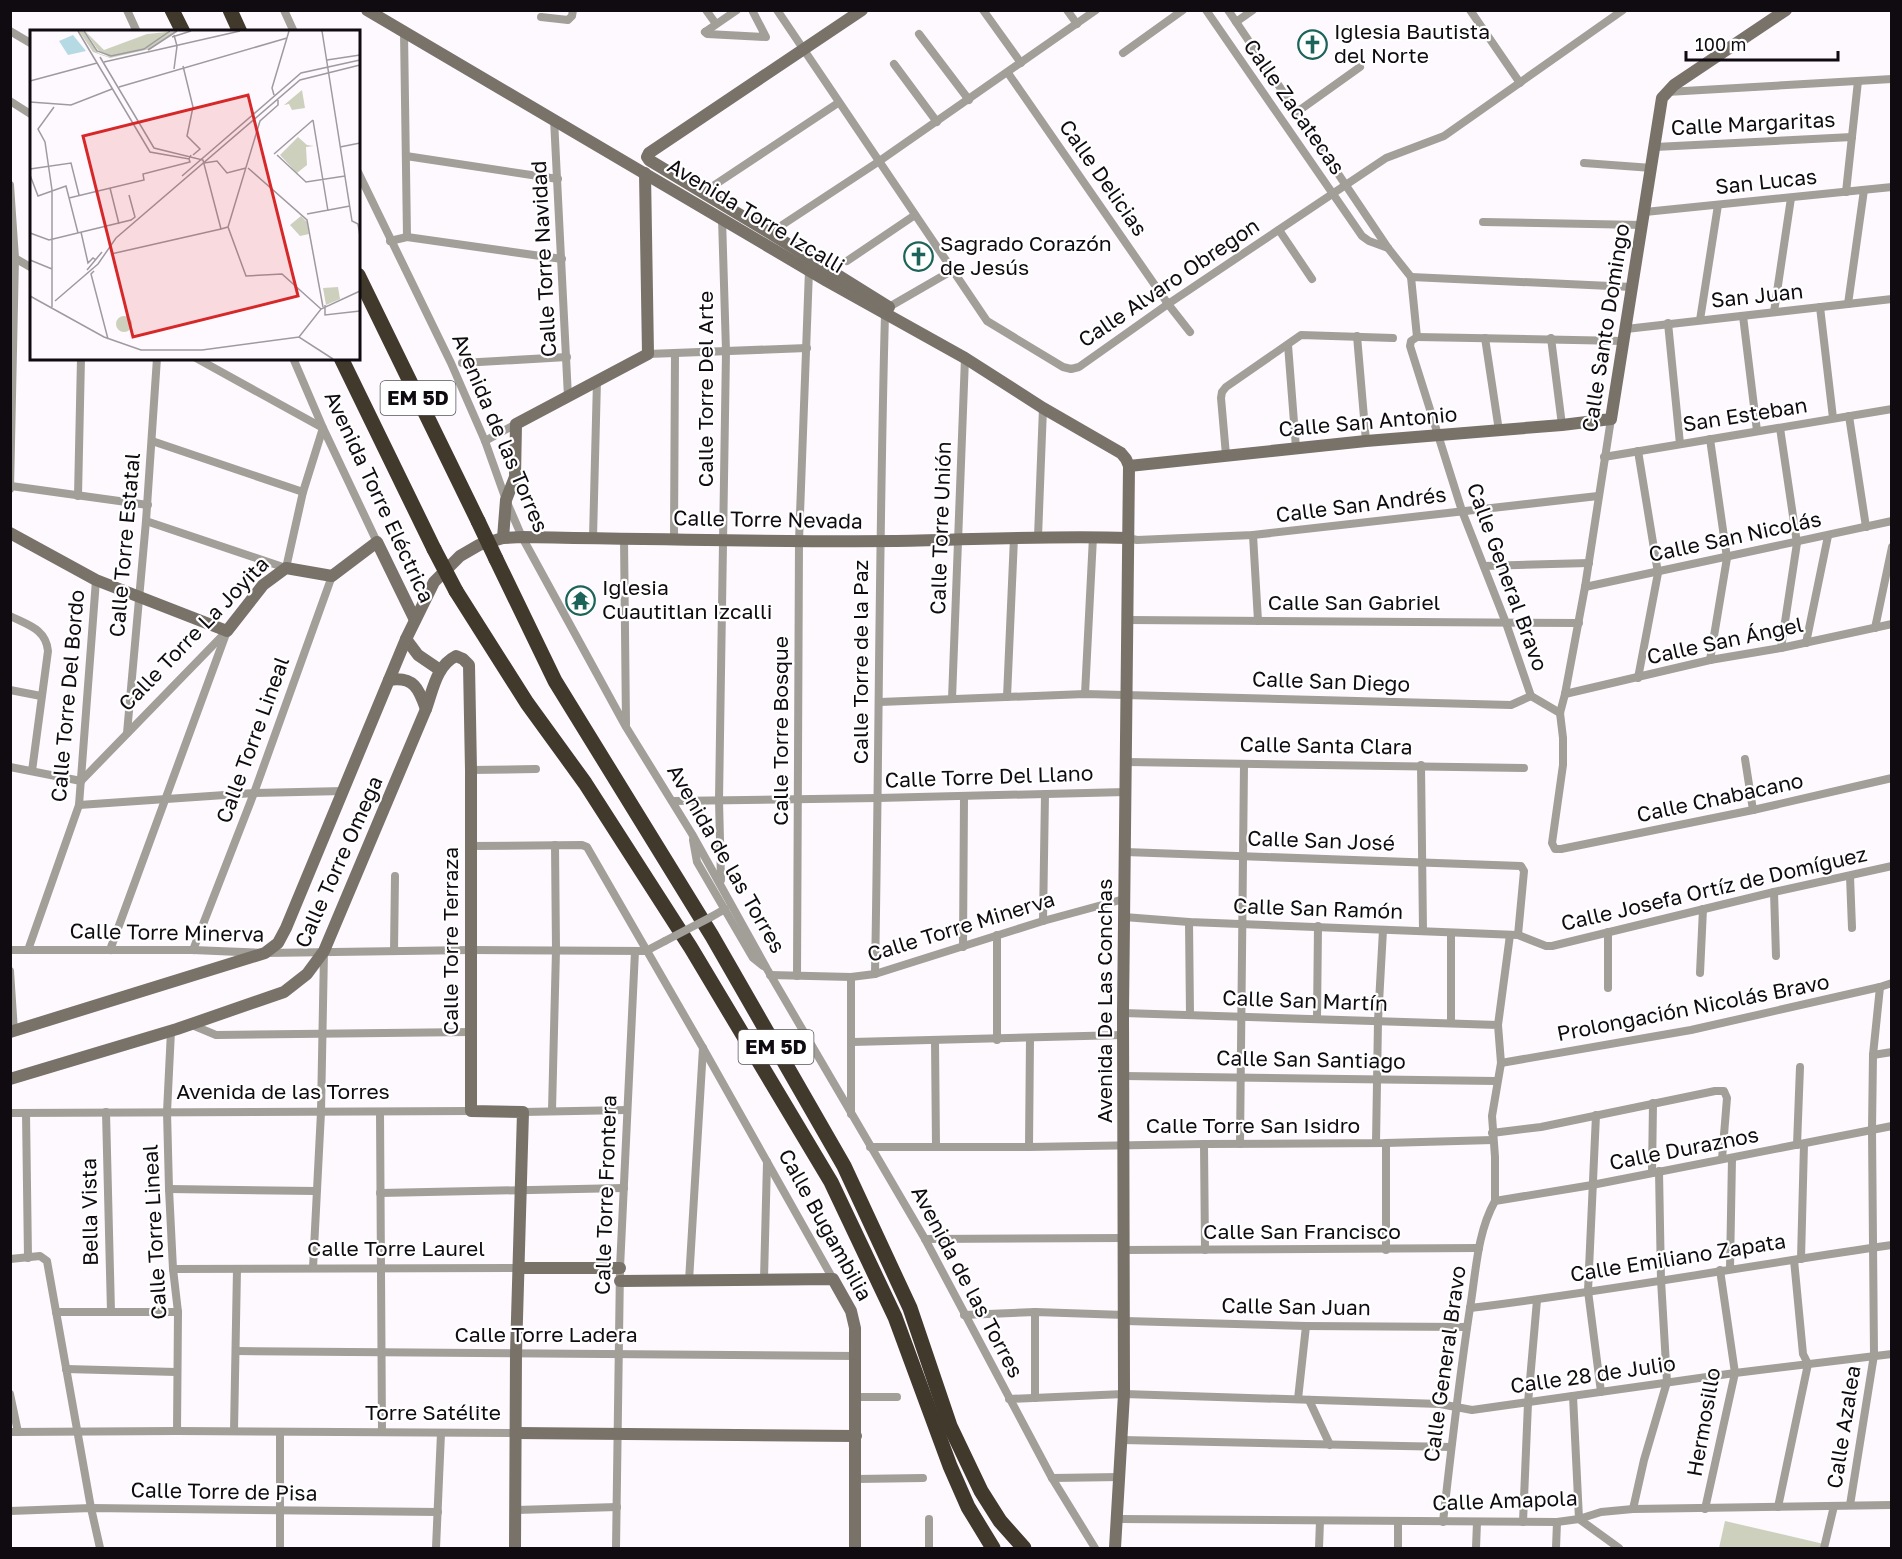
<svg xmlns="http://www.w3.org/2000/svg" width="1902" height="1559" viewBox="0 0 1902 1559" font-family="'Golos Text',sans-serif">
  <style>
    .green { fill: #ccd0bd }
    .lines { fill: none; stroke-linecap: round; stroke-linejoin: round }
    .street { stroke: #a29e98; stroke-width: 8 }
    .secondary { stroke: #787269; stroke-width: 12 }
    .highway { stroke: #42392d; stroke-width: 15 }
    .street-bridge { stroke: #a29e98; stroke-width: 8 }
    .highway-bridge { stroke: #42392d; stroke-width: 15 }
    .labels { text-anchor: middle; stroke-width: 4.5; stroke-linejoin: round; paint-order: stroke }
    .shield { fill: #fff; stroke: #575458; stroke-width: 1.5 }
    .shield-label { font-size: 20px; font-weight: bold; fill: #0f0b10 }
    .poi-label { font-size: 21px; fill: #0f0b10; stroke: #fff; text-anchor: start }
    .street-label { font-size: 21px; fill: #0f0b10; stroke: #fff }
    .inset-road { fill: none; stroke: #9e9a9f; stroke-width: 1.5 }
    .view { fill: #d62828; fill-opacity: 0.15; stroke: #d62828; stroke-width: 3 }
    .inset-edge { fill: none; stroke: #0f0b10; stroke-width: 3 }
  </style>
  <rect width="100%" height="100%" fill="#fef9ff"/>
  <polygon class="green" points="1725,1521 1828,1545 1827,1548 1719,1548"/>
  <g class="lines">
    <g class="street">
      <polyline points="127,10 137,32"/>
      <polyline points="284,10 294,32"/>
      <polyline points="706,10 716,24"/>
      <polyline points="777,10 987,321 1063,367 1071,369 1079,367 1168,304 1386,158 1444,136 1623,10"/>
      <polyline points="983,10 1021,63"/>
      <polyline points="1067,10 1077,24"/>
      <polyline points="1206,10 1362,236 1369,241 1388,248"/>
      <polyline points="1228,10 1388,248 1411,277 1417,337 1411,341 1410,346 1462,511 1506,623 1531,696 1560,713"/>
      <polyline points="1470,10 1520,83"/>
      <polyline points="541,17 568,20 572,16 573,10"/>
      <polyline points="1236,22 1253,10"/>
      <polyline points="10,31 32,44"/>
      <polyline points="404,32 407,237"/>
      <polyline points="705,32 707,34 766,37 752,10"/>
      <polyline points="705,32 737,10"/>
      <polyline points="919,34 969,100"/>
      <polyline points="1123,53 1183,10"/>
      <polyline points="894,64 937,122"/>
      <polyline points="1008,73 1168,304 1190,332"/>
      <polyline points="1667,92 1892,79"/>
      <polyline points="10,101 32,115"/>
      <polyline points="1297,112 1360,67"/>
      <polyline points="554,119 568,397"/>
      <polyline points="1655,147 1852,137"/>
      <polyline points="406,156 558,179"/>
      <polyline points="1584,163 1652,168"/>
      <polyline points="358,172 451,363 485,441 506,500 522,537 626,727 692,834 767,969 925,1239 1052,1478 1095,1548"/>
      <polyline points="10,185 15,258 10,489"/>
      <polyline points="704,192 838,103"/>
      <polyline points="1846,192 1858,81"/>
      <polyline points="1645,212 1892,187"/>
      <polyline points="1483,222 1643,225"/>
      <polyline points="1279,230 1312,279"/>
      <polyline points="770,233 878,162 1096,10"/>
      <polyline points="390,241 407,237 562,259"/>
      <polyline points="13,257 32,268"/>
      <polyline points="847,261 915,215"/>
      <polyline points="1411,277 1632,287"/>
      <polyline points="1848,304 1864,190"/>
      <polyline points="1820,307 1833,418"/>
      <polyline points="1774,312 1791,198"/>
      <polyline points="1743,316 1757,431"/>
      <polyline points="1700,320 1718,205"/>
      <polyline points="1668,323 1680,444"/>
      <polyline points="1626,329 1892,299"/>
      <polyline points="1357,336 1366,441"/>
      <polyline points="1417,337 1623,341"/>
      <polyline points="1485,338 1499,431"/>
      <polyline points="1551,338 1562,425"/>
      <polyline points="1288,345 1296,448"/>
      <polyline points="648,354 807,348"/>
      <polyline points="293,358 323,428 377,542"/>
      <polyline points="462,363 567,357"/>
      <polyline points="1849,416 1866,527"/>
      <polyline points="1611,419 1585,587 1565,694 1560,713 1563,738 1563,765 1552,843 1555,849 1561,849 1753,810 1892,778"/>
      <polyline points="1780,428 1797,543 1781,648"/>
      <polyline points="152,441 303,492"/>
      <polyline points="485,441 516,424"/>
      <polyline points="1638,451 1658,573 1638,678"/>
      <polyline points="1226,455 1221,398 1222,392 1226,387 1301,335 1393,338"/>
      <polyline points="1604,457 1892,409"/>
      <polyline points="11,486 148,505"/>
      <polyline points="78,496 81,358"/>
      <polyline points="146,521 286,568 303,492 323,428 196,358"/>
      <polyline points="1253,535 1258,621"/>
      <polyline points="1038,537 1043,408"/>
      <polyline points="593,538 597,380"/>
      <polyline points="624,538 626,724"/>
      <polyline points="1128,538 1137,540 1253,535 1598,496"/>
      <polyline points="674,539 675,353"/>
      <polyline points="1484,566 1589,563"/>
      <polyline points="1585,587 1892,521"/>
      <path d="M10,616C28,625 46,629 48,651L32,771"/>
      <polyline points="1128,620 1579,623"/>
      <polyline points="1875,628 1892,547"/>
      <polyline points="1806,643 1828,536"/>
      <polyline points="1710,660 1727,558 1710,439"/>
      <polyline points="10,690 41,696"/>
      <polyline points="1085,694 1093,537"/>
      <polyline points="1565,694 1710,660 1781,648 1892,624"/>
      <polyline points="1007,697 1014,538"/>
      <polyline points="952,699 965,358"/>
      <polyline points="880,702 1085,694 1511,705 1531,696"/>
      <polyline points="127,733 146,521 157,358"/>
      <polyline points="1745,759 1753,810"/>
      <polyline points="1127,762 1524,768"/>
      <polyline points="1421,765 1423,931"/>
      <polyline points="10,767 81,781"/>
      <polyline points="471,770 536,769"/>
      <polyline points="81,781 225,633"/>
      <polyline points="673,801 878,798 1126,792"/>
      <polyline points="79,805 254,793 344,791"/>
      <polyline points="693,840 697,862 753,958 763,966"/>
      <polyline points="470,846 582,845 587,847 703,1048 833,1279"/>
      <polyline points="1125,852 1521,866 1524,871 1518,935"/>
      <polyline points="1850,876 1852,928"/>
      <polyline points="721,880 719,800 726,351 722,218"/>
      <polyline points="1774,892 1776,956"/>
      <polyline points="711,917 725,909"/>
      <polyline points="1124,917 1189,922 1518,935 1546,946 1552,946 1774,892 1892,866"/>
      <polyline points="1043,921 1045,794"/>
      <polyline points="1189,922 1190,1015"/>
      <polyline points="1451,934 1451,1023"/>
      <polyline points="963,947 964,797"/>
      <polyline points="10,950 193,950 265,953 471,950 646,951 665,941"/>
      <polyline points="28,950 79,805 96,580"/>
      <polyline points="110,950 227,631"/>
      <polyline points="193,950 254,793 332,576"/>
      <polyline points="394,951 395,876"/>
      <polyline points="10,971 14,1031"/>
      <polyline points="1700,973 1703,909"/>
      <path d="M875,974C879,754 879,534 885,314L889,307L953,270"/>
      <polyline points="770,975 851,977 875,974 1043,921 1124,899"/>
      <polyline points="797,976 799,541 809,270"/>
      <polyline points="851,977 851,1114"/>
      <polyline points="1608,988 1608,932"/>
      <polyline points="1123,1013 1498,1025 1501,1063 1492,1116 1495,1157 1495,1201"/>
      <polyline points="1317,1019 1318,926"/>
      <polyline points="192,1025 216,1035 471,1032"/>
      <polyline points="1498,1025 1510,935"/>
      <polyline points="171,1031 167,1112 169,1189 173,1269 178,1312 177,1431"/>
      <polyline points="997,1040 997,935"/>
      <polyline points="935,1041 936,1147"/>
      <polyline points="852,1042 1123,1035"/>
      <polyline points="1873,1055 1892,1052"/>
      <polyline points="1501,1063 1691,1030 1880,987 1892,983"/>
      <polyline points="1124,1076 1496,1081"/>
      <polyline points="552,1111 556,950 555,845"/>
      <polyline points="106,1112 111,1312"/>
      <polyline points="380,1112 382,1432"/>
      <polyline points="523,1112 627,1110"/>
      <polyline points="10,1113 471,1111"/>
      <polyline points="26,1113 28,1258"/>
      <polyline points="1596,1115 1588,1291 1601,1392"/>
      <polyline points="1492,1133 1541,1127 1715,1091 1724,1091 1727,1098 1722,1159"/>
      <polyline points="1376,1143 1378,1021 1383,930"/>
      <polyline points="1204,1144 1205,1250"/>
      <polyline points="1240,1144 1244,764"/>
      <polyline points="1797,1145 1800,1067"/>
      <polyline points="870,1147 1029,1147 1204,1144 1386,1143 1493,1140"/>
      <polyline points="1029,1147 1030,1038"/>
      <polyline points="1652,1173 1653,1103"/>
      <polyline points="169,1189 316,1191"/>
      <polyline points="380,1193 624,1188"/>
      <polyline points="925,1239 1124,1238"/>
      <polyline points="1124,1250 1479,1248"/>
      <polyline points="1386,1250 1386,1143"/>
      <polyline points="10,1259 40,1256 47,1261 91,1508 100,1548"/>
      <polyline points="1801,1259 1804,1144"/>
      <polyline points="313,1268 321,1112 324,951"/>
      <polyline points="173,1269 519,1268"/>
      <polyline points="1730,1269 1732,1158"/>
      <polyline points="764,1279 767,1162"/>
      <polyline points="689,1281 703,1048"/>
      <path d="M1470,1308C1611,1291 1751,1265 1892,1245"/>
      <polyline points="56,1312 178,1312"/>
      <polyline points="1035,1312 1035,1398"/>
      <polyline points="964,1315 1035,1312 1125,1315"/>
      <polyline points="1125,1321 1306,1326 1467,1327"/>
      <polyline points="236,1351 856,1356"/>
      <polyline points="66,1369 176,1372"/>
      <polyline points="10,1394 18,1432"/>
      <polyline points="1573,1396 1579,1519 1619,1548"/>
      <polyline points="856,1397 897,1397"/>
      <polyline points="1009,1399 1124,1394 1440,1404 1472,1410 1735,1373 1892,1354"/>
      <polyline points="1298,1399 1306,1326"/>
      <polyline points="1309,1400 1330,1445"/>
      <polyline points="234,1431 237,1269"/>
      <polyline points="10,1432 177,1431 516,1433"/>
      <polyline points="1122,1440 1451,1447"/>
      <polyline points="1052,1478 1120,1477"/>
      <polyline points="856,1479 923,1478"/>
      <polyline points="1850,1505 1874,1355 1872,1130 1873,1055 1880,987"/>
      <polyline points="1778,1507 1808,1364 1803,1354 1794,1260"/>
      <polyline points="1633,1509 1644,1460 1667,1382 1661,1280 1659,1171"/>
      <polyline points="1705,1509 1735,1373 1720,1270"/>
      <polyline points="516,1510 617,1507"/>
      <polyline points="10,1511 91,1508 438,1512"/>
      <polyline points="1118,1519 1557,1522 1579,1519 1601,1512 1633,1509 1892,1505"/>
      <path d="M1443,1522C1451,1451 1459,1379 1470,1308C1476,1272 1477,1233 1495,1201L1592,1185L1892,1126"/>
      <polyline points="1523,1522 1528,1403 1537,1300"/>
      <polyline points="280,1548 280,1432"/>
      <polyline points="436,1548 441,1433"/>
      <polyline points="616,1548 620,1268 635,951"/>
      <polyline points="929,1548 929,1519"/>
      <polyline points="1319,1548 1320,1521"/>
      <polyline points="1398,1548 1398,1522"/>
      <polyline points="1476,1548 1477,1522"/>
      <polyline points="1556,1548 1557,1522"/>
      <polyline points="1824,1548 1834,1506"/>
    </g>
    <g class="secondary">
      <polyline points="367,10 827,281 965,358 1043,408 1121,453 1126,459 1129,466 1123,1013 1124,1394 1115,1548"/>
      <polyline points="862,10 649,153 647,157 649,160 770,233 889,307"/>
      <polyline points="1129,466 1366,441 1562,425 1611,419 1662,98 1674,85 1786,10"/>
      <polyline points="10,533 96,580 227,631 263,585 286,568 332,576 377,542 415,620"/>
      <polyline points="503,538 506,500 515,477 516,424 648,354 645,173"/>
      <polyline points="406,639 418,655 440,670"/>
      <path d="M389,680C414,676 419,689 426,709"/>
      <path d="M10,1032L265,953L278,943L286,928L406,639L434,582L460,556L479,545L503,538L522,537C647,539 771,542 896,541C973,540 1051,535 1128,538"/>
      <path d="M10,1079L177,1029L284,992L307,974L324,951L426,709C433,690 436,666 456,656L463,659L469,665L471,770V1111L523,1112L516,1353L515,1548"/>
      <polyline points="519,1268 620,1268"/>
      <polyline points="620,1281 833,1279 851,1311 855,1328 855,1548"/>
      <polyline points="516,1433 856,1436"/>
    </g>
    <g class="highway">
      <polyline points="172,10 183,32"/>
      <polyline points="230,10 240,32"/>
      <polyline points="358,275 478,521"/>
      <polyline points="341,358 434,549"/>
      <polyline points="496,559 555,681 712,936 844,1166 910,1308 950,1426 981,1491 1000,1521 1024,1548"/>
      <polyline points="456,591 527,703 585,783 691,948 831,1182 895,1317 950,1466 968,1507 993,1548"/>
    </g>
    <polyline class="street-bridge" points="665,941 711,917"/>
    <g class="highway-bridge">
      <polyline points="478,521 496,559"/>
      <polyline points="434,549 456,591"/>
    </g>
  </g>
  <defs>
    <symbol id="church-ring" viewBox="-11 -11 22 22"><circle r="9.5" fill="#fff" stroke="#1c645a" stroke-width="1.5"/><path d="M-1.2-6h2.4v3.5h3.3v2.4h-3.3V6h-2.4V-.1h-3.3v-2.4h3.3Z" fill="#1c645a"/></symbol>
    <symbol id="temple-ring" viewBox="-11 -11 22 22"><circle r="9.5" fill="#fff" stroke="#1c645a" stroke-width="1.5"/><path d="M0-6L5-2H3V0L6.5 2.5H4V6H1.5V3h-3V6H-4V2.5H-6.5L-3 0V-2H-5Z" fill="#1c645a"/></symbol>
  </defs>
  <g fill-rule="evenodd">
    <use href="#church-ring" x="1296" y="28" width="33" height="33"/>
    <use href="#church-ring" x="902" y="240" width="33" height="33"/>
    <use href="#temple-ring" x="564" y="584" width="33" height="33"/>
  </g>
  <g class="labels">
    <g class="shield">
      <rect x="380.5" y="381" width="75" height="34" rx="4.5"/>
      <rect x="738.5" y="1030" width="75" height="34" rx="4.5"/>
    </g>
    <g class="shield-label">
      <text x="418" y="405">EM 5D</text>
      <text x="776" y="1054">EM 5D</text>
    </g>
    <g class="poi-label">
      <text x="1334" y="39">Iglesia Bautista<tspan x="1334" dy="24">del Norte</tspan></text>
      <text x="940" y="251">Sagrado Corazón<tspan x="940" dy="24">de Jesús</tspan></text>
      <text x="602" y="595">Iglesia<tspan x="602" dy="24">Cuautitlan Izcalli</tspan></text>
    </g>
    <g class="street-label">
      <text transform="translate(1294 107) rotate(55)" y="7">Calle Zacatecas</text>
      <text transform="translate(1753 124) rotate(-3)" y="7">Calle Margaritas</text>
      <text transform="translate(1103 178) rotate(55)" y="7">Calle Delicias</text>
      <text transform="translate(1766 182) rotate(-6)" y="7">San Lucas</text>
      <text transform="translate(756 216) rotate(31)" y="7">Avenida Torre Izcalli</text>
      <text transform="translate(544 259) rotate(-93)" y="7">Calle Torre Navidad</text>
      <text transform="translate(1169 283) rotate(-34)" y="7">Calle Alvaro Obregon</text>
      <text transform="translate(1757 296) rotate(-6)" y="7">San Juan</text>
      <text transform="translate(1606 328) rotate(-81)" y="7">Calle Santo Domingo</text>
      <text transform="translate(706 389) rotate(-90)" y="7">Calle Torre Del Arte</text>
      <text transform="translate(1745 415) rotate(-9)" y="7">San Esteban</text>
      <text transform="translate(1368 422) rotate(-5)" y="7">Calle San Antonio</text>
      <text transform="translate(500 433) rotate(67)" y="7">Avenida de las Torres</text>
      <text transform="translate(379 497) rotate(65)" y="7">Avenida Torre Eléctrica</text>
      <text transform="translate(1361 505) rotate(-7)" y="7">Calle San Andrés</text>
      <text transform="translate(768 520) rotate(1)" y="7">Calle Torre Nevada</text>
      <text transform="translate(941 528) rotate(-88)" y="7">Calle Torre Unión</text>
      <text transform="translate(1735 537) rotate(-12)" y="7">Calle San Nicolás</text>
      <text transform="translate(125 545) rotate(-85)" y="7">Calle Torre Estatal</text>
      <text transform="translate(1507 577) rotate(70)" y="7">Calle General Bravo</text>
      <text x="1354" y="610">Calle San Gabriel</text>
      <text transform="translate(194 634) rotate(-46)" y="7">Calle Torre La Joyita</text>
      <text transform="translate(1725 641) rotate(-12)" y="7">Calle San Ángel</text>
      <text transform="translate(861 662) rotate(-90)" y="7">Calle Torre de la Paz</text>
      <text transform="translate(1331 682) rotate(2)" y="7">Calle San Diego</text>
      <text transform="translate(68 696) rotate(-85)" y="7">Calle Torre Del Bordo</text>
      <text transform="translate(781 731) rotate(-90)" y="7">Calle Torre Bosque</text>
      <text transform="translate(253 740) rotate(-70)" y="7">Calle Torre Lineal</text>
      <text transform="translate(1326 746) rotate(1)" y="7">Calle Santa Clara</text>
      <text transform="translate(989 777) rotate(-2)" y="7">Calle Torre Del Llano</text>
      <text transform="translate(1720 798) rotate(-12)" y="7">Calle Chabacano</text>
      <text transform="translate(1321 841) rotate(2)" y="7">Calle San José</text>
      <text transform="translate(726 859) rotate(60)" y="7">Avenida de las Torres</text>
      <text transform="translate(339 862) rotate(-66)" y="7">Calle Torre Omega</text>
      <text transform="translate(1714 889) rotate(-13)" y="7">Calle Josefa Ortíz de Domíguez</text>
      <text transform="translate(1318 909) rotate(2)" y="7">Calle San Ramón</text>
      <text transform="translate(961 927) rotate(-17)" y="7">Calle Torre Minerva</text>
      <text transform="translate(167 933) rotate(1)" y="7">Calle Torre Minerva</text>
      <text transform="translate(451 941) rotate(-90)" y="7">Calle Torre Terraza</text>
      <text transform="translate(1105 1001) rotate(-90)" y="7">Avenida De Las Conchas</text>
      <text transform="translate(1305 1001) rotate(2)" y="7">Calle San Martín</text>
      <text transform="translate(1693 1008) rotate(-11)" y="7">Prolongación Nicolás Bravo</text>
      <text transform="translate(1311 1060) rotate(1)" y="7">Calle San Santiago</text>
      <text x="283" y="1099">Avenida de las Torres</text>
      <text x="1253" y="1133">Calle Torre San Isidro</text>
      <text transform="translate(1684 1149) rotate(-11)" y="7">Calle Duraznos</text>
      <text transform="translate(606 1195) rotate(-88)" y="7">Calle Torre Frontera</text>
      <text transform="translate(90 1212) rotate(-91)" y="7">Bella Vista</text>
      <text transform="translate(825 1225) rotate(61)" y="7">Calle Bugambilia</text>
      <text transform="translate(155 1232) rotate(-93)" y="7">Calle Torre Lineal</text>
      <text x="1302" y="1239">Calle San Francisco</text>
      <text x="396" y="1256">Calle Torre Laurel</text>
      <text transform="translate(1678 1258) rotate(-9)" y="7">Calle Emiliano Zapata</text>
      <text transform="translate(967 1282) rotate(62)" y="7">Avenida de las Torres</text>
      <text transform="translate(1296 1307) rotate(1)" y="7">Calle San Juan</text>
      <text x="546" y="1342">Calle Torre Ladera</text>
      <text transform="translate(1445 1364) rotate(-82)" y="7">Calle General Bravo</text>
      <text transform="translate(1593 1375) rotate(-8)" y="7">Calle 28 de Julio</text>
      <text x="433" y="1420">Torre Satélite</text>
      <text transform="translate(1704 1422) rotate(-80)" y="7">Hermosillo</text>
      <text transform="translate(1844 1427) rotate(-81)" y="7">Calle Azalea</text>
      <text transform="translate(224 1492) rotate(1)" y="7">Calle Torre de Pisa</text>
      <text transform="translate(1505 1501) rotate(-2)" y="7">Calle Amapola</text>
    </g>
  </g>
  <g transform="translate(30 30)">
    <rect width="330" height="330" fill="#fef9ff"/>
    <path d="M49,1H53L68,23L79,27L68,20L55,1L74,20L117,4L147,1L120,19L80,28L63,22ZM272,60L275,78L262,80L259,74L254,75ZM268,107L277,115L284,116L276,117L277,135L267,143L250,125ZM271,186L277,192L279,204L270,206L260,195ZM308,257L310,269L296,275L293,258ZM86 294a8 8 0 1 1 16 0a8 8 0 1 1-16 0Z" fill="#ccd0bd"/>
    <path d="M43,5L56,21L38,25L29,11Z" fill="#b5dae3"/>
    <path class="inset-road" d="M48,1L120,122L159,129L161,125M54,1L67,21L81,26L114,19L140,1M292,1L322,191L328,194L330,206M144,5L147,16L144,39M142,7L161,1M118,20L147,1M70,27L124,118L173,130L191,199L198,197L216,246L252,244L291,279M297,30L330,25M74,32L210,1M153,36L163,77L157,106L170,119L163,125M0,51L67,33M89,57L257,8M244,65L242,58L259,1M0,72L41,75L82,59M283,90L298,181M310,117L330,113M244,124L283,90M247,125L276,152L315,146M174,133L187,131L197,143L216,138M218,138L277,190L293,277M0,139L41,133L49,165M0,145L8,166L36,156L48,203M152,146L271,43L330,30M80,158L89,194M39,168L114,150L113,144L160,132L159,129M277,184L320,176M198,197L230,91L248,75V70M51,202L58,233L63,228L66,230M0,203L19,210L101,190L105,187L99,165M81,224L191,199M0,230L22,239M57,240L72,222M64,241L61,244L78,309M0,266L74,307L111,320H172L269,307L303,329M25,271L68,234L86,208L270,50L330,35M295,275V285L330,281M22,277V160L15,112L8,99L24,77M269,307L291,279L330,261"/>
    <path class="view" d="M218,65L268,266L103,307L53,106Z"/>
    <rect width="330" height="330" class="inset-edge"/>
  </g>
  <rect width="1902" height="1559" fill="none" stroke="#0f0b10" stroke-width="24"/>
  <path d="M1686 51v9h152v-9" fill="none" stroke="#0f0b10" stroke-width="3"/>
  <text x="1695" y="51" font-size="18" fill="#0f0b10" stroke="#ffffff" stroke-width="4.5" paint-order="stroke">100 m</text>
</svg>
